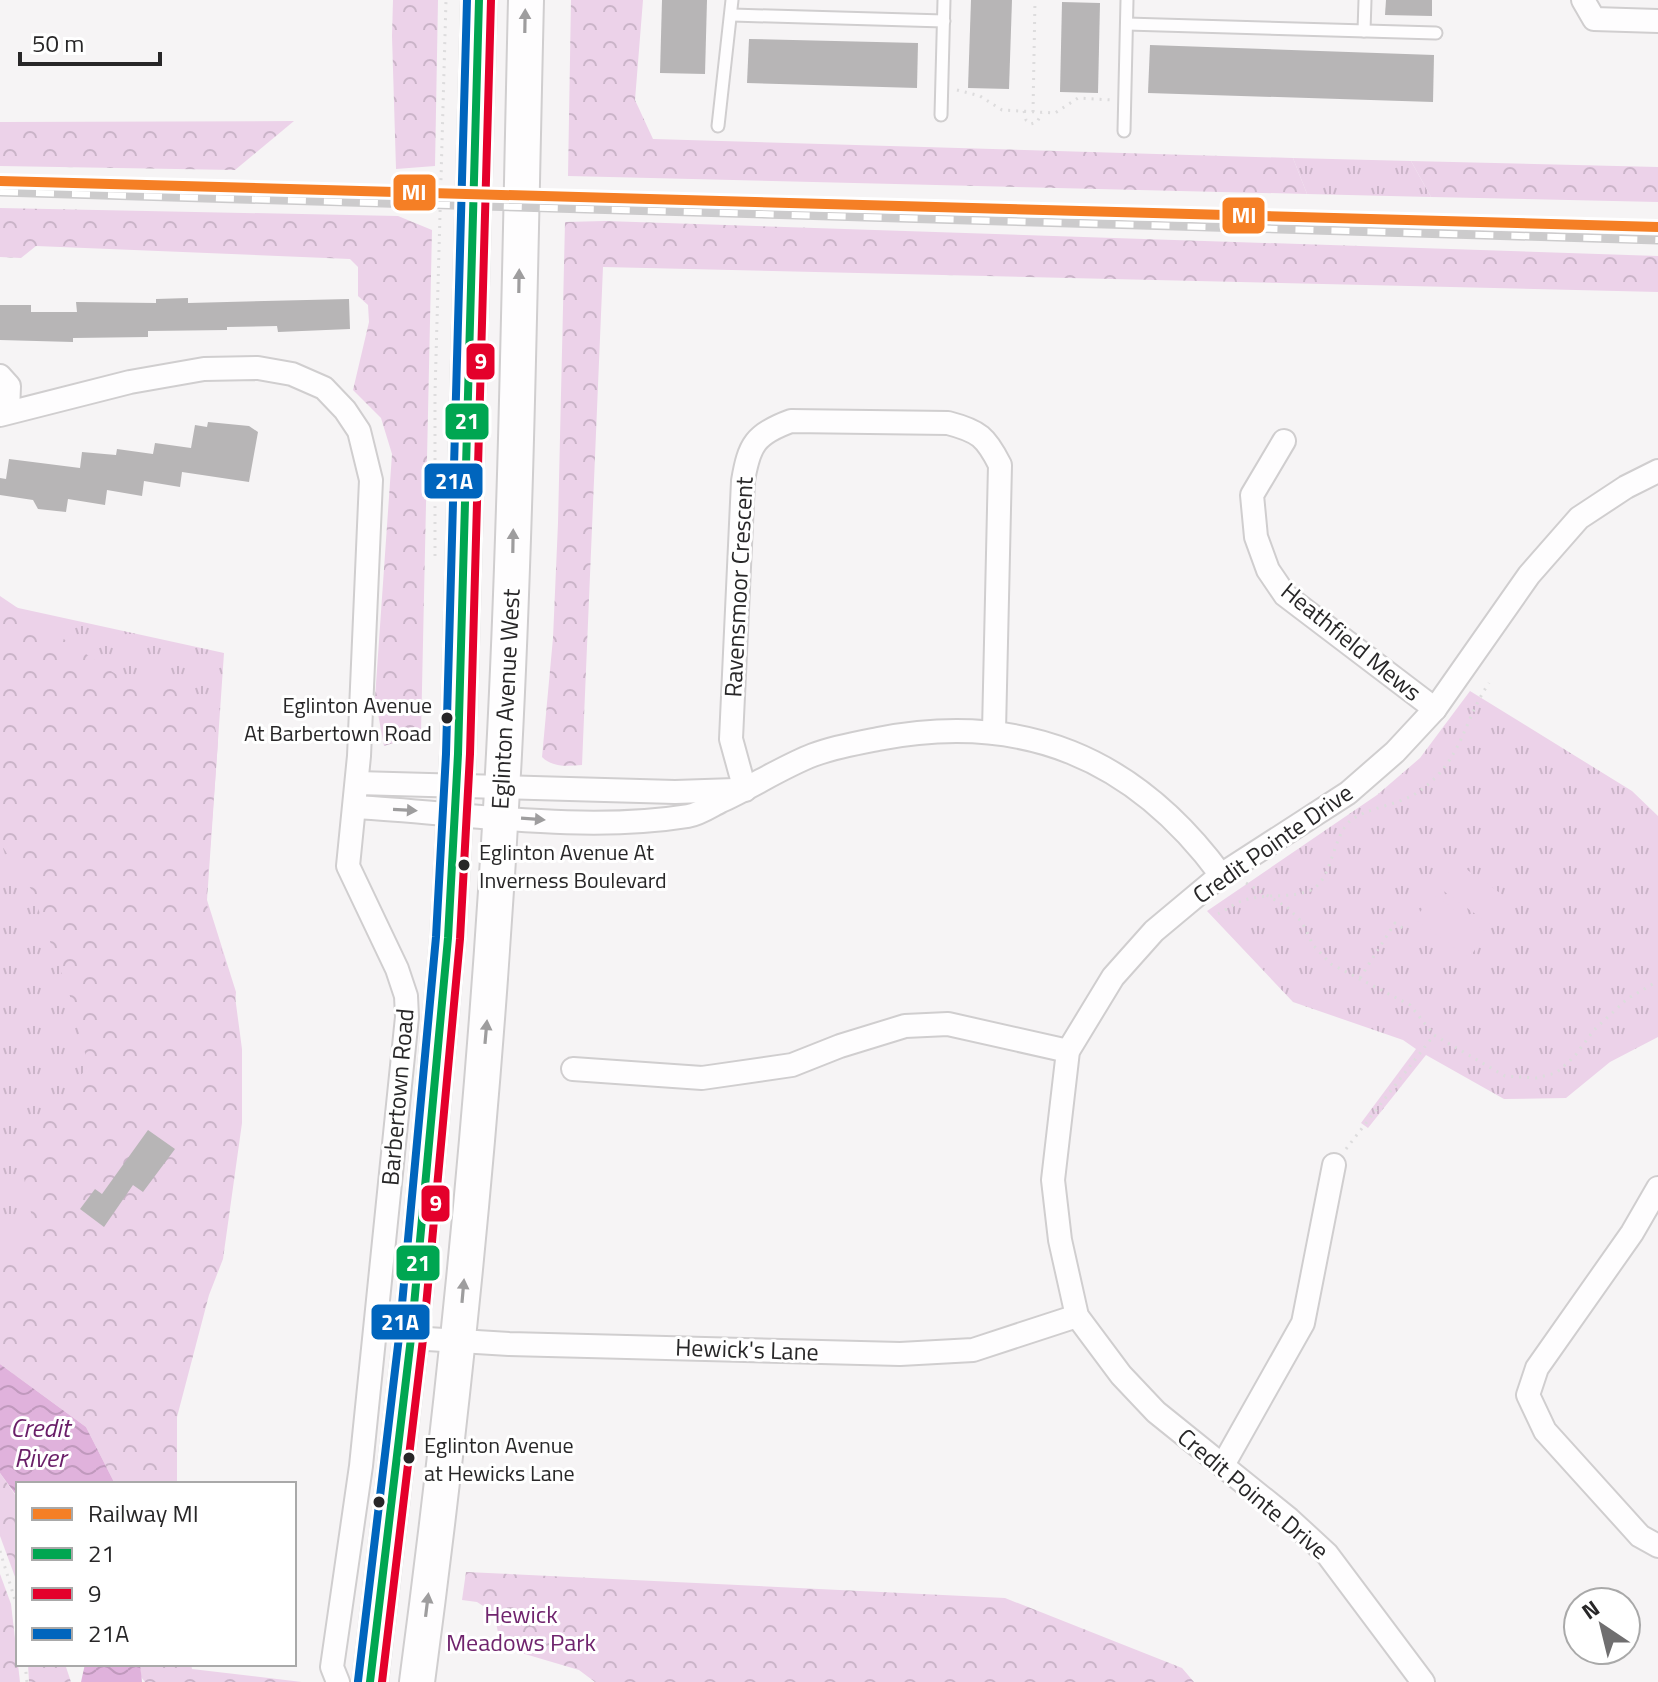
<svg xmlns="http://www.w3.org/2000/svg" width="1658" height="1682" viewBox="0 0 1658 1682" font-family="'Titillium Web',sans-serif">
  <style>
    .grass { fill: url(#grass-tufts) }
    .forest { fill: url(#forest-crowns) }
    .pitch { fill: #ecd2e9 }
    .water { fill: url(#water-waves) }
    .building { fill: #b7b5b6 }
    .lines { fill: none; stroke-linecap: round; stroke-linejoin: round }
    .service-casing { stroke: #d0cecf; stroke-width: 15 }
    .minor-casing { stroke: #d0cecf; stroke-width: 26 }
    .primary-casing { stroke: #d0cecf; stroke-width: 38 }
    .path { stroke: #dddcdd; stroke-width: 3; stroke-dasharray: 2 6; stroke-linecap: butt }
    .service { stroke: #fefdfe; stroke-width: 11 }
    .minor { stroke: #fefdfe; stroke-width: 22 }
    .primary { stroke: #fefdfe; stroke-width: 34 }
    .rail-casing { stroke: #cccbcc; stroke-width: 9 }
    .rail { stroke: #fff; stroke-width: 6; stroke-dasharray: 18; stroke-linecap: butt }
    .bus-1-casing { stroke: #fff; stroke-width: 14 }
    .bus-2-casing { stroke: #fff; stroke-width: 14 }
    .bus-3-casing { stroke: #fff; stroke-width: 14 }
    .bus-1 { stroke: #00a651; stroke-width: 8 }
    .bus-2 { stroke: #e4002b; stroke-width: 8 }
    .bus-3 { stroke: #0065bd; stroke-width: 8 }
    .rail-1-casing { stroke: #fff; stroke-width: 16 }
    .rail-1 { stroke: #f57f25; stroke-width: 10 }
    .oneway { fill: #9e9d9e }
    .bus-dot { fill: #282728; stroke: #fff; stroke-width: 3 }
    .labels { text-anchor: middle; stroke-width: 6; stroke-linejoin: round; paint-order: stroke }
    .bus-label { font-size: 22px; fill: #282728; stroke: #fff; text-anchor: start }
    .street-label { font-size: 24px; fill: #282728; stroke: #fff }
    .park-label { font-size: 24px; fill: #70256e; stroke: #fff }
    .water-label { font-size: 26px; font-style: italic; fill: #6a1f68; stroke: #fff }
    .line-badge { stroke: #fff; stroke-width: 3 }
    .badge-label { font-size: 22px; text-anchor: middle; font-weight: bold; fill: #fff }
  </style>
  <defs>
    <pattern id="grass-tufts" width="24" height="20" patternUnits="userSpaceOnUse" patternTransform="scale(2)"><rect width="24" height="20" fill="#ecd2e9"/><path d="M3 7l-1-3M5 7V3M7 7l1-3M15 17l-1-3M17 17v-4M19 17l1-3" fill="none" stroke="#cab4c8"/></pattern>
    <pattern id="forest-crowns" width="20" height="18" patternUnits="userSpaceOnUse" patternTransform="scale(2)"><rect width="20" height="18" fill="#ecd2e9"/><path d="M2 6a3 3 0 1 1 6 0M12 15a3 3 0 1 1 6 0" fill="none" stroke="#cab4c8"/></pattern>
    <pattern id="water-waves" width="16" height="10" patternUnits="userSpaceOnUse" patternTransform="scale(2)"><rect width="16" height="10" fill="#e0b2dc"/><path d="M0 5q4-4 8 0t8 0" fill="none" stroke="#c099bd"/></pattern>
  </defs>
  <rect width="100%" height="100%" fill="#f6f4f5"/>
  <g class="grass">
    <polygon points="1293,158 1411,161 1431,197 1307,194"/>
    <polygon points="0,604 224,653 207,900 236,992 224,1150 0,1275"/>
    <polygon points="1470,691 1632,791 1658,816 1658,1037 1610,1062 1566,1098 1504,1099 1426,1055 1368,1128 1361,1123 1416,1049 1403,1040 1293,1002 1207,911 1377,795 1420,758"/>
  </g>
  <g class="forest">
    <polygon points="393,0 438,0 435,166 396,169 392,36"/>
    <polygon points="571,0 643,0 635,100 653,139 1293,158 1307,194 568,176"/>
    <polygon points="294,121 235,170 0,166 0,122"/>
    <polygon points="1411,161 1658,167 1658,202 1431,197"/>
    <polygon points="0,208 398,216 432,230 421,734 384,746 375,698 392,454 381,418 353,390 369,322 368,305 358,296 358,267 350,259 36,246 21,258 0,257"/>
    <path d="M605,221L1658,256V292L603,267L582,765C568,766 553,768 542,757L553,638L558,523L565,222Z"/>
    <polygon points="0,596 123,679 179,687 211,707 218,742 206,902 234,989 242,1049 242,1123 223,1259 209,1295 177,1417 177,1484 115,1484 86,1427 0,1364 0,1238 17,1238 32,1218 16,1138 53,1112 88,1066 75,1010 31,889 0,843"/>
    <polygon points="0,1473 18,1499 18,1585 0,1536"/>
    <polygon points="466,1572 1005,1598 1182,1668 1194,1682 595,1682 579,1670 501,1647 494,1613 477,1602 462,1600"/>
    <polygon points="0,1574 11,1604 20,1682 0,1682"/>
    <polygon points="28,1664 65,1664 71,1682 29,1682"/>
    <polygon points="140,1664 191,1664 192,1669 302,1682 145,1682 141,1677"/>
  </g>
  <g class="pitch">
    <polygon points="1456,862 1510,900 1492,926 1438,887"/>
    <polygon points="1433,894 1487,933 1469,958 1415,919"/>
  </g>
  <g class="water">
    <polygon points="0,1364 86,1427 115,1484 18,1484 18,1495 16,1495 0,1473"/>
    <polygon points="85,1664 140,1664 142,1682 81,1682"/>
  </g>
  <g class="building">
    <polygon points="662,0 707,0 705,74 660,73"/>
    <polygon points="971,0 1012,0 1009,89 968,88"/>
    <polygon points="1386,0 1432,0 1432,16 1385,15"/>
    <polygon points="1062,2 1100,3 1098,93 1060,92"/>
    <polygon points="749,39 918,43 917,88 747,83"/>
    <polygon points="1150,45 1434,55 1433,102 1148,93"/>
    <polygon points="188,298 188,303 349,299 350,329 278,332 277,326 227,327 227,330 148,331 148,337 73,338 73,342 0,340 0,305 31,305 31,312 77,312 76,302 156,303 156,299"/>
    <polygon points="208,422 249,426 258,432 249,482 182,472 180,487 144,481 142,496 107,490 105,505 68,499 66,512 38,509 33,500 0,495 0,478 6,479 9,459 80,468 82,452 116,455 117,449 153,454 155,443 191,448 195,425 207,427"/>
    <polygon points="148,1130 175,1149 143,1192 133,1185 104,1227 80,1209 95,1189 102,1194"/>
  </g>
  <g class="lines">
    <defs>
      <g id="service">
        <polyline points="732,15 944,21"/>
        <polyline points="1127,24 1436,33"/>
        <polyline points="1364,31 1365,0"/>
        <polyline points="941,115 944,0"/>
        <polyline points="718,126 732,0"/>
        <polyline points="1124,131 1127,0"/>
      </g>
      <g id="minor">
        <polyline points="1583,0 1594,19 1658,21"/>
        <polyline points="0,376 9,386 8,412"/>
        <polyline points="0,415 130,382 204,369 258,368 292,374 324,388 345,410 359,431 371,480 359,756 348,866 397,969 406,996 407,1017 361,1466 332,1667 338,1682"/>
        <polyline points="1284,441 1252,495 1256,537 1268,570 1285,595 1435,709"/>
        <polyline points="357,783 675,792 735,790"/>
        <path d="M745,790L731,739L743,481C749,445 755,434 791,421L948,423C979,431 986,437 1000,465L994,731"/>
        <path d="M356,807C462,813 583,833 688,816C700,814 711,806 721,801C752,787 782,767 813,755C834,747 857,743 878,739C1022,711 1134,757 1221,875"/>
        <polyline points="573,1069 702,1078 792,1065 840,1046 905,1026 948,1024 1068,1051"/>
        <polyline points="1658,1188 1632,1233 1537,1368 1528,1395 1545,1431 1640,1536 1658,1546"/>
        <polyline points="411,1338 509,1344 900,1354 973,1350 1077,1316"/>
        <polyline points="1223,1465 1303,1323 1334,1165"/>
        <polyline points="1423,1682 1327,1554 1289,1519 1156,1412 1121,1375 1077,1316 1060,1240 1053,1180 1068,1051 1113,977 1154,931 1221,875 1348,793 1395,752 1435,709 1529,575 1579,518 1626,487 1658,471"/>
      </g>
      <g id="primary">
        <polyline points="370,1682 411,1338 448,938 458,754 479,0"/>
        <path d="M417,1682C458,1374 488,1064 504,754C517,503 520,251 526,0"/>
      </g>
    </defs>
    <use href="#service" class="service-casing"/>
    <use href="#minor" class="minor-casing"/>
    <use href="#primary" class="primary-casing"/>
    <g class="path">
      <polyline points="957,90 980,96 1002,110 1055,113 1078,98 1112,100"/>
      <polyline points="1024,111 1026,120 1031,124 1037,122 1042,113"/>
      <polyline points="1033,112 1035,0"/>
      <polyline points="435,556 435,393 446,0"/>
      <polyline points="1246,883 1287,907 1302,922 1313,945 1331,964 1410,1005 1434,1035 1505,1076 1536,1078 1556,1073 1574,1057 1594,1030 1627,999 1658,981"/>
      <path d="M1218,914C1226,910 1236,902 1245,900C1266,893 1291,899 1311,890C1332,880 1332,839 1349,822C1365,807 1400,806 1421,790C1463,759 1463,721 1489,683"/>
      <polyline points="1360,978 1395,923 1404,929"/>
      <polyline points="1346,1149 1434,1035"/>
      <polyline points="0,1551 18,1610"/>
      <polyline points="25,1664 27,1682"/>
    </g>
    <use href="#service" class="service"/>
    <use href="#minor" class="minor"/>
    <use href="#primary" class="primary"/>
    <defs>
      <polyline id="rail" points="0,192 1658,240"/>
    </defs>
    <use href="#rail" class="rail-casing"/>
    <use href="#rail" class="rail"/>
    <defs>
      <polyline id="bus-1" points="370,1682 411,1338 448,938 458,754 479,0"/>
      <polyline id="bus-2" points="382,1682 423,1339 460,939 470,754 491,0"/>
      <polyline id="bus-3" points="358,1681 399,1337 436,937 446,754 467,0"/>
    </defs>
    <use href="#bus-1" class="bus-1-casing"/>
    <use href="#bus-2" class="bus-2-casing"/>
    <use href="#bus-3" class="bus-3-casing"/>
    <use href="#bus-1" class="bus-1"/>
    <use href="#bus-2" class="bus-2"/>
    <use href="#bus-3" class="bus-3"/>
    <defs>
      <polyline id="rail-1" points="0,181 1658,227"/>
    </defs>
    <use href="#rail-1" class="rail-1-casing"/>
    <use href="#rail-1" class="rail-1"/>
  </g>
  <defs><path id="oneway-solid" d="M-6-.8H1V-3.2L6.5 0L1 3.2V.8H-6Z" transform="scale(2)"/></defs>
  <g class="oneway">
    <use href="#oneway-solid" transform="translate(525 21) rotate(-89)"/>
    <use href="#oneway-solid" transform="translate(519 281) rotate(-89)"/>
    <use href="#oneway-solid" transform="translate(513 541) rotate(-89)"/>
    <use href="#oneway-solid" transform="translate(405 810) rotate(3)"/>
    <use href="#oneway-solid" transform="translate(533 819) rotate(4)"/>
    <use href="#oneway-solid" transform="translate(486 1032) rotate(-85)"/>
    <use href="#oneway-solid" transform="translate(463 1291) rotate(-85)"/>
    <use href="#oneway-solid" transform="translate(427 1605) rotate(-83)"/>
  </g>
  <g class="bus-dot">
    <circle cx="447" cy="718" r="7"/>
    <circle cx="464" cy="865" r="7"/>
    <circle cx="409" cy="1458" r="7"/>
    <circle cx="379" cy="1502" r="7"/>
  </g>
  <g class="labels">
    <g class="bus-label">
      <text x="432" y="713" text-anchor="end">Eglinton Avenue<tspan x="432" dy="28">At Barbertown Road</tspan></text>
      <text x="479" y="860">Eglinton Avenue At<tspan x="479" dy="28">Inverness Boulevard</tspan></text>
      <text x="424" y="1453">Eglinton Avenue<tspan x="424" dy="28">at Hewicks Lane</tspan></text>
    </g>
    <g class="street-label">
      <text transform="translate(739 587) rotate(-87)" y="8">Ravensmoor Crescent</text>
      <text transform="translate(1351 642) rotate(39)" y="8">Heathfield Mews</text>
      <text transform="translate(506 699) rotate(-87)" y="8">Eglinton Avenue West</text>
      <text transform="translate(1273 844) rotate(-35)" y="8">Credit Pointe Drive</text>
      <text transform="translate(398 1097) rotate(-85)" y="8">Barbertown Road</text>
      <text transform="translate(747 1350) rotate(2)" y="8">Hewick's Lane</text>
      <text transform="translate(1253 1494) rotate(40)" y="8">Credit Pointe Drive</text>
    </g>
    <g class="park-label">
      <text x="521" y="1623">Hewick<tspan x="521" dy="28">Meadows Park</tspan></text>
    </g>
    <g class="water-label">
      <text x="40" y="1437">Credit<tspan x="40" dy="30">River</tspan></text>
    </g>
  </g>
  <g class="line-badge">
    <rect x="392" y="173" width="45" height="39" rx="8" fill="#f57f25"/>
    <rect x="1221" y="196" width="45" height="39" rx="8" fill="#f57f25"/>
    <rect x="465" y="342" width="31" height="39" rx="8" fill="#e4002b"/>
    <rect x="444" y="402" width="46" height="39" rx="8" fill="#00a651"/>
    <rect x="423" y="462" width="61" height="38" rx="8" fill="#0065bd"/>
    <rect x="420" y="1184" width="31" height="39" rx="8" fill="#e4002b"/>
    <rect x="395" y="1244" width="46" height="38" rx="8" fill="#00a651"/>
    <rect x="370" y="1303" width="61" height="38" rx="8" fill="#0065bd"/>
  </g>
  <g class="badge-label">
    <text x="414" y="200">MI</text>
    <text x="1244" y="223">MI</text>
    <text x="481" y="369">9</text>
    <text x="467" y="429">21</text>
    <text x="454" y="489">21A</text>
    <text x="436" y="1211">9</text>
    <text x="418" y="1271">21</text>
    <text x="400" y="1330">21A</text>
  </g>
  <rect x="16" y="1482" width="280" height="184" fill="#ffffff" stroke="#a9a9a9" stroke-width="2"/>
  <rect x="32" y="1508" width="40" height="12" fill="#f57f25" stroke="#a9a9a9" stroke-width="2"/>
  <text x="88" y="1522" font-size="24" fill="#282728">Railway MI</text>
  <rect x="32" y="1548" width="40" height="12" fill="#00a651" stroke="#a9a9a9" stroke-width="2"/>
  <text x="88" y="1562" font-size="24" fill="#282728">21</text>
  <rect x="32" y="1588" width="40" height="12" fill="#e4002b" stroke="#a9a9a9" stroke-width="2"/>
  <text x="88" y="1602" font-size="24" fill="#282728">9</text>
  <rect x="32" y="1628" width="40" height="12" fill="#0065bd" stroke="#a9a9a9" stroke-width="2"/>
  <text x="88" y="1642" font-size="24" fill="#282728">21A</text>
  <g transform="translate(1602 1626) rotate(325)"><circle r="38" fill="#ffffff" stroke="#a9a9a9" stroke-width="2"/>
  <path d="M0-6L14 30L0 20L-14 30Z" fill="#706f70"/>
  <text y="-12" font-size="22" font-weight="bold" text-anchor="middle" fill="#282728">N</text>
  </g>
  <path d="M20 52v12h140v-12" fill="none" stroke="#282728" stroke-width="4"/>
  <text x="32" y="52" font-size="24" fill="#282728" stroke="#ffffff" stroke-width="6" paint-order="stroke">50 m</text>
</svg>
